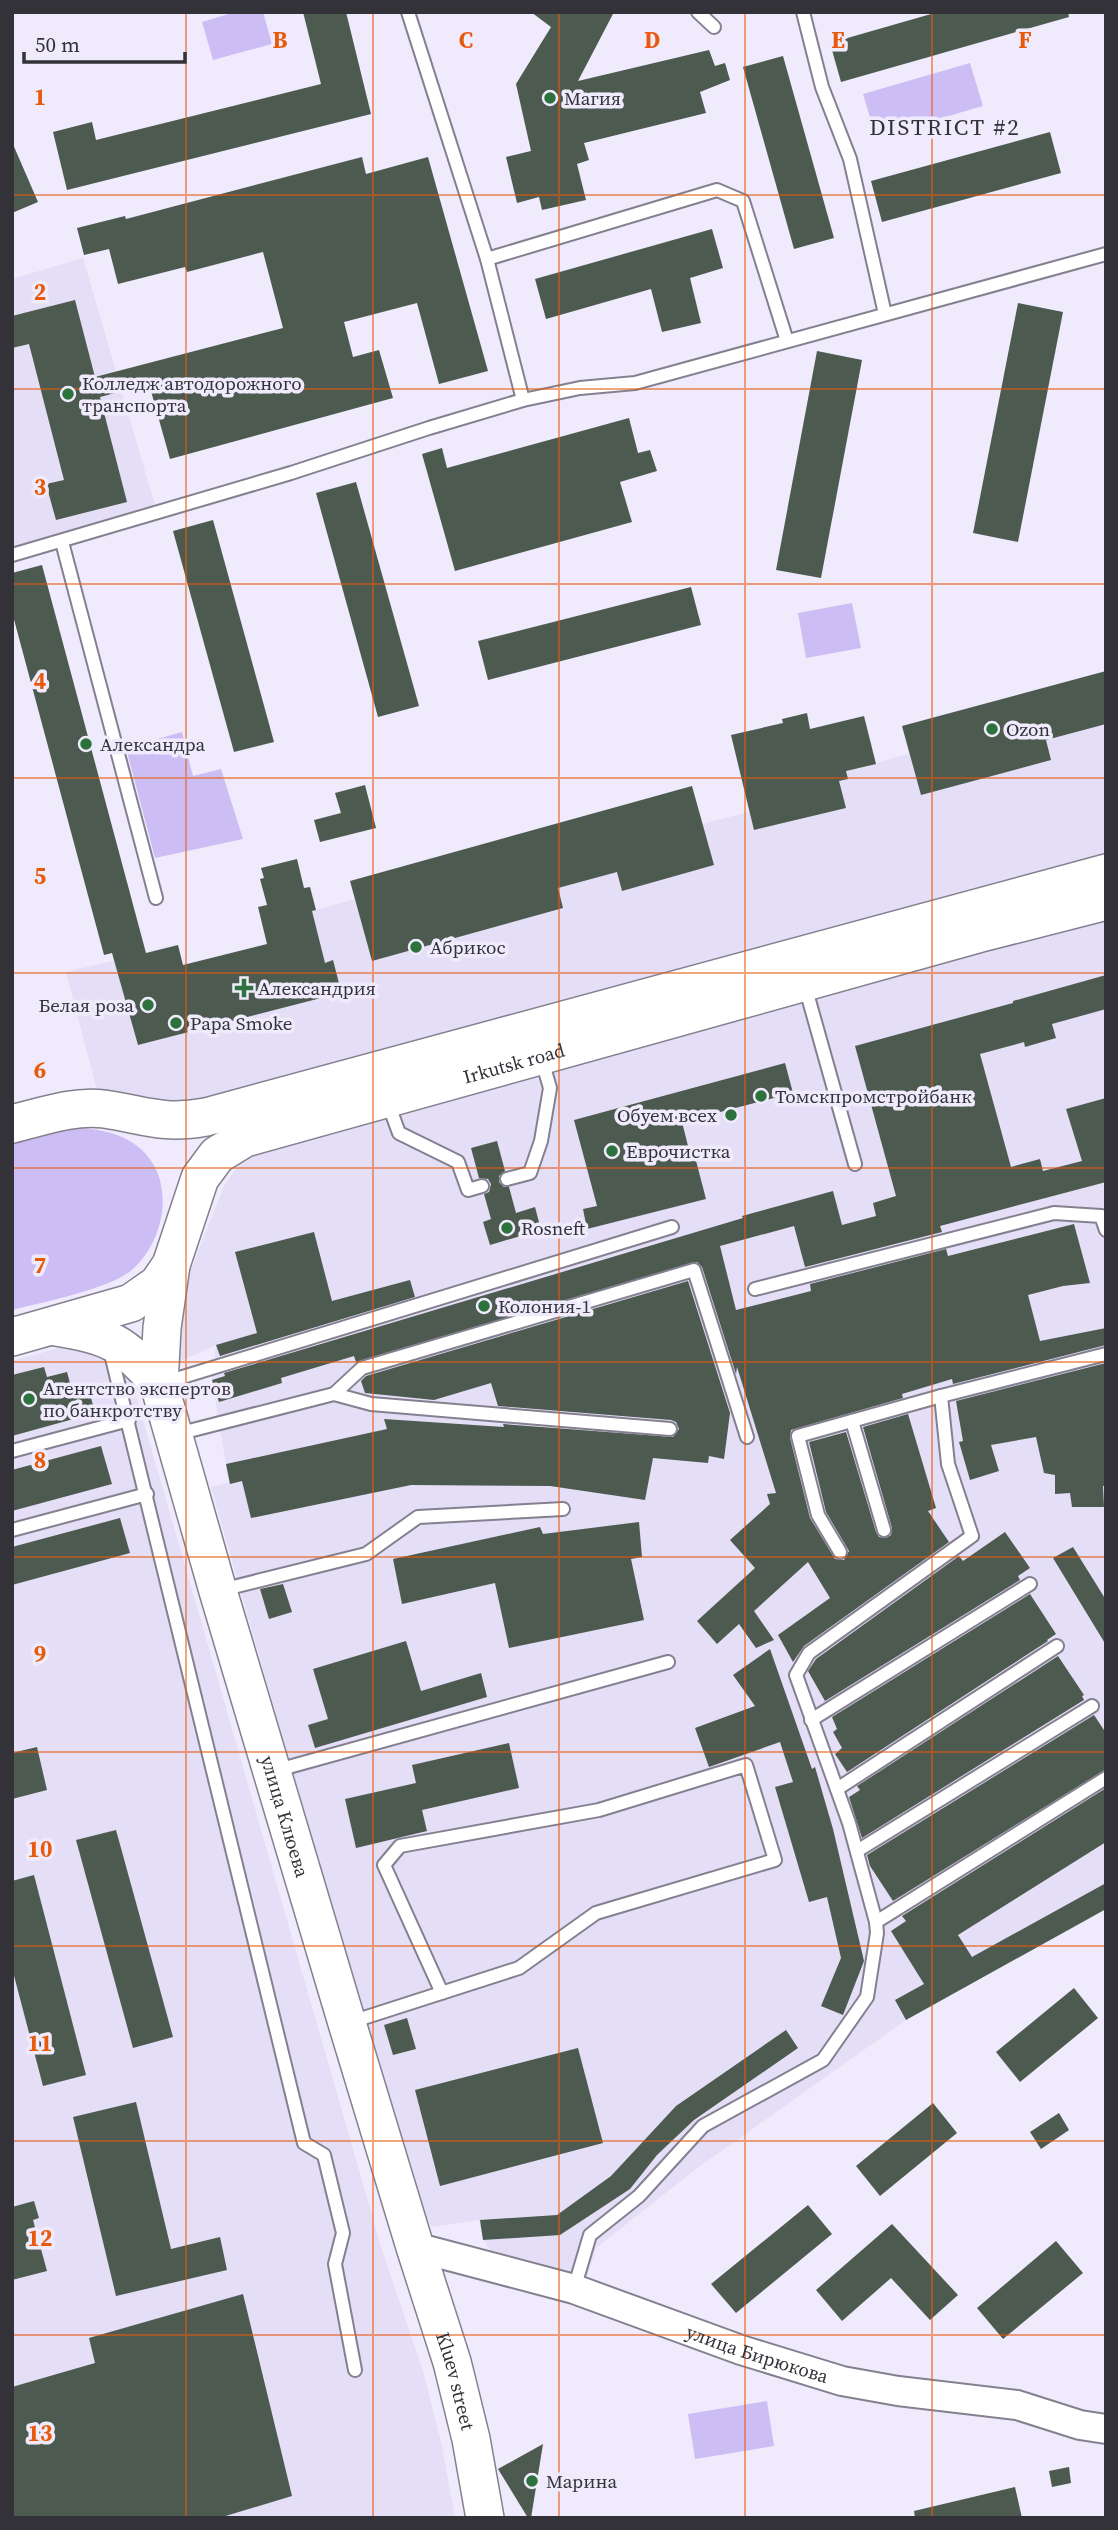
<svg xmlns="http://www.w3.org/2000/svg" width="1118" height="2530" viewBox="0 0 1118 2530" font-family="'Source Serif 4',serif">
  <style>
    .built { fill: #e4def6 }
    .green { fill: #ccbef4 }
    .building { fill: #4d5a4f }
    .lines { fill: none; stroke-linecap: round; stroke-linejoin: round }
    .service-casing { stroke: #84808f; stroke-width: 16 }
    .tertiary-casing { stroke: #84808f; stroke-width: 32 }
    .primary-casing { stroke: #84808f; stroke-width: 40 }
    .service { stroke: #fff; stroke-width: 12 }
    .tertiary { stroke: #fff; stroke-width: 28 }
    .primary { stroke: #fff; stroke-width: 37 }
    .grid { fill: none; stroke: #e8590c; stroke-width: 2; stroke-opacity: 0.55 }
    .poi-dot { fill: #2d723d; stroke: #efebfc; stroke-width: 2.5 }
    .labels { text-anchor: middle; stroke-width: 7; stroke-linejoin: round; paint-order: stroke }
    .poi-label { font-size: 19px; fill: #343239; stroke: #efebfc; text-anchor: start }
    .street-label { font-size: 19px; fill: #343239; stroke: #efebfc }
    .quarter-label { font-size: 23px; letter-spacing: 2px; fill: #343239; stroke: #efebfc }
    .grid-label { font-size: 23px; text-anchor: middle; font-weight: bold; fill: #e8590c; stroke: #efebfc; stroke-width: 7; stroke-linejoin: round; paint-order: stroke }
  </style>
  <rect width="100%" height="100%" fill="#efebfc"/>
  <g class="built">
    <polygon points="83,258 156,509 12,551 12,279"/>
    <polygon points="945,714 956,756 1106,717 1106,857 205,1099 177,1102 97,1090 66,972 133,956 233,996 312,911 355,899 350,881 702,824 749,812 731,735 752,730 765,779 824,785 847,779 846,771 909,754 902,726"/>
    <polygon points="1106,918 1106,1909 906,2020 696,2169 596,2248 587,2278 494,2255 483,2240 479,2220 432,2227 424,2212 364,2016 297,1789 211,1487 229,1483 212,1380 216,1345 174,1364 179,1300 224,1186 240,1163 261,1146"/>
    <polygon points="63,1347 96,1350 119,1361 133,1385 382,2250 423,2371 442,2446 455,2518 12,2518 12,1361"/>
  </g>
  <g class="green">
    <polygon points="235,12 263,12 272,44 213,60 202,22"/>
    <polygon points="970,63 983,106 876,137 863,94"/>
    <polygon points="852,603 861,648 806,658 798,613"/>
    <polygon points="182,732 193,776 221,769 243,839 155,858 126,748"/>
    <path d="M66,1127C88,1128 114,1130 133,1143C177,1172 168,1237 133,1269C111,1289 43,1302 12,1310V1143Z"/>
    <polygon points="767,2401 774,2446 695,2459 688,2414"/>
  </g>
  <g class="building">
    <polygon points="303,12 346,12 371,114 67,190 53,132 92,122 96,140 321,84"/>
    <polygon points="531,12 614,12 578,81 709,50 715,66 725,63 730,80 700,92 706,113 584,143 589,160 577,164 586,200 542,210 539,197 517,203 506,157 531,151 516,84 551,27"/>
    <polygon points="938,12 1068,12 1069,17 841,82 830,43"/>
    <polygon points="783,56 834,238 794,249 743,67"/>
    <polygon points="1050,132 1061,173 882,222 871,181"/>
    <polygon points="12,142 38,202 12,213"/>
    <polygon points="362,157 366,174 428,157 488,371 439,384 417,303 344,322 353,357 379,350 393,398 170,459 149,384 100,397 127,502 56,520 46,484 64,480 29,344 12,348 12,316 75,300 95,377 283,328 263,252 187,272 185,267 118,284 109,249 84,255 77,228 125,216 126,219"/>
    <polygon points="712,229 723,268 690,278 701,323 662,332 651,289 546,319 535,279"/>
    <polygon points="1018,303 1063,312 1018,542 973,533"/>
    <polygon points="817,351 862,360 821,578 776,570"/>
    <polygon points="629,418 638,453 650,450 657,471 620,482 632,522 455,571 422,454 442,448 447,468"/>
    <polygon points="356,482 419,706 378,717 316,493"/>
    <polygon points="213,520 274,742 234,752 173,531"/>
    <polygon points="42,565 146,953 178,945 183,965 267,944 258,907 267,905 260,879 264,878 261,868 297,859 304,888 310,887 316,910 312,911 325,963 333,960 340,987 320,992 321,998 138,1045 112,953 104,955 12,612 12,573"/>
    <polygon points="691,587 701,625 488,680 478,641"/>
    <polygon points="1106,671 1106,724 1046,740 1051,760 921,795 902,726"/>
    <polygon points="807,713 810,729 864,716 876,764 846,771 848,779 839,781 846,808 754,830 731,735 783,723 782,719"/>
    <polygon points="365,785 376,828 320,842 314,820 341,813 335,793"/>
    <polygon points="692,786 714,865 622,891 617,872 558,888 563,908 372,961 350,881"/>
    <polygon points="1106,975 1106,1009 1052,1024 1056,1038 1025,1047 1024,1042 980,1054 1011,1167 1040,1159 1043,1171 1082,1161 1066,1109 1106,1098 1106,1182 940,1226 942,1232 805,1267 794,1226 720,1246 736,1310 811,1291 810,1284 946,1249 948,1256 1074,1224 1090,1283 1063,1286 1028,1295 1040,1341 1106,1328 1106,1345 953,1384 952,1379 902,1394 903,1398 791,1430 790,1438 810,1518 835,1559 844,1560 849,1551 826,1512 809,1442 846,1432 876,1532 879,1537 886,1538 891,1535 892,1528 863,1427 908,1414 936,1508 928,1511 949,1542 804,1646 793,1662 778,1635 830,1598 808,1562 754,1611 774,1640 756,1648 739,1624 717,1644 697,1621 755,1568 730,1540 770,1504 767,1494 776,1493 737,1367 736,1374 702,1267 697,1262 356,1362 354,1356 281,1378 282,1383 219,1402 212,1380 225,1376 224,1373 743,1218 742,1216 833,1191 842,1225 876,1216 873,1203 896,1196 855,1046 1013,1003 1013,1001"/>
    <polygon points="785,1063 793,1093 682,1122 690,1154 694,1153 706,1199 587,1229 583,1209 597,1206 574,1120"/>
    <polygon points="497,1141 505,1171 499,1176 499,1182 504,1187 509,1187 516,1213 535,1207 541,1230 490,1245 483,1222 491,1219 484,1194 489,1192 491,1184 488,1179 479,1178 471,1148"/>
    <polygon points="314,1232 332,1301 410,1280 415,1297 220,1356 216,1345 257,1333 235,1252"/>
    <polygon points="688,1281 730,1413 724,1459 709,1456 708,1463 653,1458 645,1500 550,1486 411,1485 251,1518 242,1481 230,1484 226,1464 387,1429 384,1419 504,1427 503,1424 673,1437 679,1429 676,1422 671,1420 498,1406 491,1383 434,1400 365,1393 361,1381 366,1376"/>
    <polygon points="1106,1363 1106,1486 1103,1486 1104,1507 1072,1507 1070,1493 1055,1494 1055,1475 1044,1473 1036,1437 991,1445 999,1471 970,1480 959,1442 963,1441 956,1401"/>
    <polygon points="44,1367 47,1377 67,1372 74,1398 90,1394 95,1413 12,1436 12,1375"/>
    <polygon points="101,1446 112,1484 12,1511 12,1470"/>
    <polygon points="120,1518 130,1553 12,1585 12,1547"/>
    <polygon points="639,1522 642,1557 631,1559 644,1620 509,1648 495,1583 402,1604 393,1559 540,1527 543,1534"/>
    <polygon points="1005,1532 1030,1568 1018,1576 1020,1580 825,1701 808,1671 816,1659 959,1556 963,1561"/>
    <polygon points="1073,1547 1106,1600 1106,1645 1053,1558"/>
    <polygon points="283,1584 292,1612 269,1619 260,1589"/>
    <polygon points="1030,1594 1056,1634 1047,1640 1048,1641 847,1772 835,1754 842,1748 833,1732 837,1729 832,1717"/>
    <polygon points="406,1641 421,1691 481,1673 487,1697 315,1748 308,1725 328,1719 313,1669"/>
    <polygon points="770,1649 812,1769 815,1767 833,1829 864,1961 843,2015 821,2006 841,1958 827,1897 809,1902 775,1787 793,1782 780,1742 709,1767 695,1728 755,1706 733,1675"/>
    <polygon points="1058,1656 1084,1695 1082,1696 1084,1700 862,1838 849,1797 860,1790 857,1786"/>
    <polygon points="1094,1715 1106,1733 1106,1769 893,1901 870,1866 867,1855"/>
    <polygon points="509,1743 519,1788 422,1810 427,1831 356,1848 345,1799 416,1783 412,1765"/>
    <polygon points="37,1747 47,1790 12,1799 12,1753"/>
    <polygon points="1106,1788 1106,1842 958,1935 972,1957 1106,1883 1106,1909 906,2020 895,2000 924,1984 891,1931 906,1921 902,1916"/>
    <polygon points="116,1830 173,2037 133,2048 76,1840"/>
    <polygon points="34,1875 86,2075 43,2086 12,1968 12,1881"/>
    <polygon points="1074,1988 1098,2018 1020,2082 996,2052"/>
    <polygon points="407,2018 416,2049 393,2055 384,2025"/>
    <polygon points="786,2030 798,2048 694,2120 657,2155 630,2189 560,2235 483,2240 480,2220 557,2215 611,2176 676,2106"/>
    <polygon points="578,2048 603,2143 440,2186 415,2090"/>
    <polygon points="136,2102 171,2249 220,2237 227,2270 116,2296 73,2117"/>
    <polygon points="933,2103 957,2133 880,2196 856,2166"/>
    <polygon points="1059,2113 1069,2130 1041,2149 1030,2132"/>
    <polygon points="34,2201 39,2218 33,2220 47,2271 12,2280 12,2207"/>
    <polygon points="808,2205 832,2234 736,2313 711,2284"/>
    <polygon points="892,2224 958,2295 930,2320 891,2278 842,2321 816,2290"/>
    <polygon points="1056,2241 1083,2273 1003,2339 977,2308"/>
    <polygon points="243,2294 292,2496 219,2518 12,2518 12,2387 95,2363 89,2338"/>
    <polygon points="543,2444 531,2518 528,2518 498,2469"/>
    <polygon points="1069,2467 1071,2483 1052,2487 1049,2471"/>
    <polygon points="1015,2487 1022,2518 915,2518 914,2511"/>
  </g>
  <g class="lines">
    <defs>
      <g id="service">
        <polyline points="408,12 487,259 523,400"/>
        <polyline points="698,12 714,27"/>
        <polyline points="803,12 822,87 850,159 885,314"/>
        <polyline points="487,259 717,190 743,201 787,341"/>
        <polyline points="62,542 156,898"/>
        <polyline points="12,555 291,473 429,428 523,400 580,388 635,383 1106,254"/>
        <polyline points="805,986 855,1164"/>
        <polyline points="388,1103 399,1133 458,1162 468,1190 482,1186"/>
        <polyline points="507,1179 530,1173 541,1141 550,1088 541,1057"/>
        <polyline points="755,1289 1054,1213 1101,1216 1106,1230"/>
        <polyline points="110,1350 304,2143 324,2155 343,2233 335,2264 355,2370"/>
        <polyline points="163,1383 672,1227"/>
        <polyline points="334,1394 371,1404 670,1429"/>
        <polyline points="852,1421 884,1530"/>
        <polyline points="177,1434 334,1394 362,1368 694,1270 747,1437"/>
        <polyline points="12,1451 129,1420"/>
        <polyline points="12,1530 147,1494"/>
        <polyline points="840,1552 818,1515 798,1436 941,1396"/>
        <polyline points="221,1590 366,1554 418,1517 563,1509"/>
        <polyline points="811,1720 1030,1584"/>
        <polyline points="274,1771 668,1662"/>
        <polyline points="837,1789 1057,1646"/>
        <polyline points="857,1851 1092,1706"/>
        <polyline points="876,1922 1106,1778"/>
        <polyline points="351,2022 519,1968 596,1913 775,1860 746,1765 599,1810 400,1846 384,1865 442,1993"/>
        <polyline points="574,2289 590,2235 639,2196 703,2126 823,2060 867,1997 877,1933 876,1922 849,1823 796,1675 809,1653 972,1536 948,1464 941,1396 1106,1354"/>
      </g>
      <g id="tertiary">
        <path id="s1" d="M415,2247L574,2289L741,2350L842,2381L898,2391L1017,2405L1080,2425L1106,2429"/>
      </g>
      <g id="primary">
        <path d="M12,1124C41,1117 73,1105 104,1109C145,1115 162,1125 206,1117L1106,873"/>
        <path id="s2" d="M171,1265L162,1328L159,1384L218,1591L347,2023L415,2247L452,2362L471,2439L485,2518"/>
        <path d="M56,1327C109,1335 124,1343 159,1384"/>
        <path id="s3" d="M12,1337L131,1303L158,1284L171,1265L200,1178L217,1155L245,1138L981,933L1106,901"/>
      </g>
    </defs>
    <use href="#service" class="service-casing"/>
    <use href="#tertiary" class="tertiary-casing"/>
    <use href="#primary" class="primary-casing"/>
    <use href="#service" class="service"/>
    <use href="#tertiary" class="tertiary"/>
    <use href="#primary" class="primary"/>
  </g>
  <path class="grid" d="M186,12V2518M373,12V2518M559,12V2518M745,12V2518M932,12V2518M12,195H1106M12,389H1106M12,584H1106M12,778H1106M12,973H1106M12,1168H1106M12,1362H1106M12,1557H1106M12,1752H1106M12,1946H1106M12,2141H1106M12,2335H1106"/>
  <g class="poi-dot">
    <circle cx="550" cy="98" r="7"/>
    <circle cx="68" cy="394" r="7"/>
    <circle cx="992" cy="729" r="7"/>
    <circle cx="86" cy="744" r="7"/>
    <circle cx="416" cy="947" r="7"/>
    <path d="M240.5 977.5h7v7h7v7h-7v7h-7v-7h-7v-7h7z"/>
    <circle cx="148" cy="1005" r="7"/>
    <circle cx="176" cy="1023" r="7"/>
    <circle cx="761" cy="1096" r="7"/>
    <circle cx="731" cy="1115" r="7"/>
    <circle cx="612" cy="1151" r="7"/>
    <circle cx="507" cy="1228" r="7"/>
    <circle cx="484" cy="1306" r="7"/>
    <circle cx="29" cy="1399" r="7"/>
    <circle cx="532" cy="2481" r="7"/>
  </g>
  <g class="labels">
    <g class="poi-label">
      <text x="564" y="105">Магия</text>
      <text x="82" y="390">Колледж автодорожного<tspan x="82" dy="22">транспорта</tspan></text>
      <text x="1006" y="736">Ozon</text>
      <text x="100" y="751">Александра</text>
      <text x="430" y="954">Абрикос</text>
      <text x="258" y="995">Александрия</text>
      <text x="134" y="1012" text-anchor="end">Белая роза</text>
      <text x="190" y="1030">Papa Smoke</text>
      <text x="775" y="1103">Томскпромстройбанк</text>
      <text x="717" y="1122" text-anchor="end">Обуем всех</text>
      <text x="626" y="1158">Еврочистка</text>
      <text x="521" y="1235">Rosneft</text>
      <text x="498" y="1313">Колония-1</text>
      <text x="43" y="1395">Агентство экспертов<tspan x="43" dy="22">по банкротству</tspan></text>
      <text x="546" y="2488">Марина</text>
    </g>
    <g class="street-label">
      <text dy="7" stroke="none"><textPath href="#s3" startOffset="612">Irkutsk road</textPath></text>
      <text dy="7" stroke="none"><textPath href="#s2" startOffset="570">улица Клюева</textPath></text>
      <text dy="7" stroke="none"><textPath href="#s1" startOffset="359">улица Бирюкова</textPath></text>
      <text dy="7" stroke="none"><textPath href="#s2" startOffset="1160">Kluev street</textPath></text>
    </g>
    <g class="quarter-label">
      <text x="945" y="135">DISTRICT #2</text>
    </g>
  </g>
  <g class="grid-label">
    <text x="280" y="48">B</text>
    <text x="466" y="48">C</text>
    <text x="652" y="48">D</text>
    <text x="838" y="48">E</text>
    <text x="1025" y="48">F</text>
    <text x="40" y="105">1</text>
    <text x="40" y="300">2</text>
    <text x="40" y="495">3</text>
    <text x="40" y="689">4</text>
    <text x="40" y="884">5</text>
    <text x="40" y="1078">6</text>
    <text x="40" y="1273">7</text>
    <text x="40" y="1468">8</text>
    <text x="40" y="1662">9</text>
    <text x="40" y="1857">10</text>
    <text x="40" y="2051">11</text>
    <text x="40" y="2246">12</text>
    <text x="40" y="2441">13</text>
  </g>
  <rect width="1118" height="2530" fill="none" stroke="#343239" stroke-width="28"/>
  <path d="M24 52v10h161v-10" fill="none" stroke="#343239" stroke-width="3.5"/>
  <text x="35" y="52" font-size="21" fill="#343239" stroke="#efebfc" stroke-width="5" paint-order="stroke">50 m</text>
</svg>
